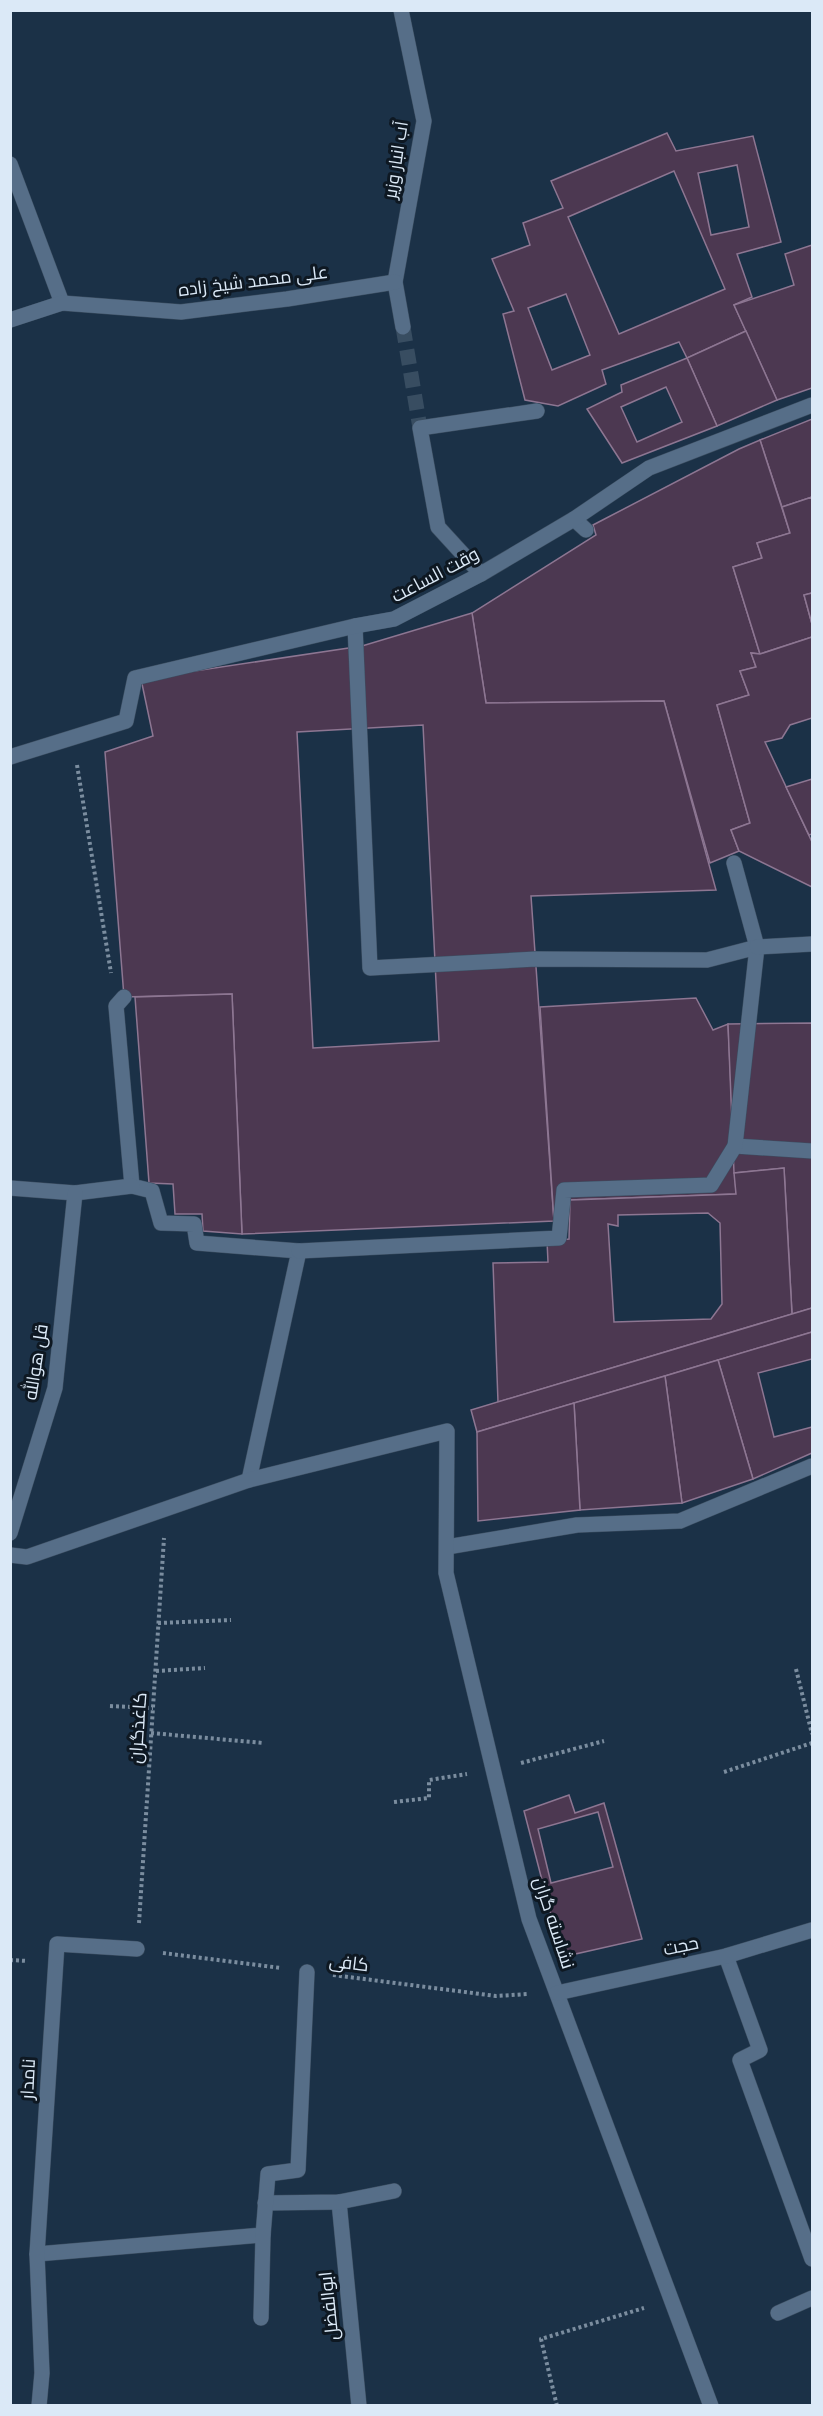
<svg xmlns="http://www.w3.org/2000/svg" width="823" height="2416" viewBox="0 0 823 2416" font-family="'Noto Sans',Cairo,sans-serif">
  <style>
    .building { fill: #4c3851; stroke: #8d7692; stroke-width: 1.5; fill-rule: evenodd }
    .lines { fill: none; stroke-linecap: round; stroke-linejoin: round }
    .minor-tunnel { stroke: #384d61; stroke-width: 15; stroke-dasharray: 15 8; stroke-linecap: butt }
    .service-casing { stroke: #3c4e61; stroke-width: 16 }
    .pedestrian-casing { stroke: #3c4e61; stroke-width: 16 }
    .minor-casing { stroke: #3c4e61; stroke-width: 16 }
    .tertiary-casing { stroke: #3c4e61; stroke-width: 16 }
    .path { stroke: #7b8d9f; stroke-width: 4; stroke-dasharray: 3 3; stroke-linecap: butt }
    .service { stroke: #566e88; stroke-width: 15 }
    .pedestrian { stroke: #566e88; stroke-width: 15 }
    .minor { stroke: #566e88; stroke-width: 15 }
    .tertiary { stroke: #566e88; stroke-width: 15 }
    .labels { text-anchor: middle; stroke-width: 6; stroke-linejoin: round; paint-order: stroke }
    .street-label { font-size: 18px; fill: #dbe9f7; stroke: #0e1822 }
  </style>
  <rect width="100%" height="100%" fill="#1b3147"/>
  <g class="building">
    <path d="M667,133L676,151L753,136L781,242L737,254L752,297L734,305L746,331L687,358L679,342L602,370L606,384L558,406L525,400L503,314L514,311L492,259L530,245L523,223L563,208L551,181ZM737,165L749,227L711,235L698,173ZM674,171L725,289L619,334L568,217ZM566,294L590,355L552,370L528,308Z"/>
    <polygon points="812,245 812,388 777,400 734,305 794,285 785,254"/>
    <polygon points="746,331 777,400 717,426 687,358"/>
    <path d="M687,358L717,426L622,463L587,409L622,392L621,385ZM666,387L682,422L637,442L621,407Z"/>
    <polygon points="812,419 812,497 782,507 760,440"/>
    <polygon points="760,440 790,533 757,543 762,558 733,567 760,654 751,653 756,667 740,671 749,695 717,705 750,823 731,830 739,851 710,863 664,701 486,703 472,613 596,535 593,525 739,449"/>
    <polygon points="812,497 812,593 804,595 812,624 812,637 760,654 733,567 762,558 757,543 790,533 782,507"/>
    <polygon points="812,593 812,624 804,595"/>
    <path d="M472,613L486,703L664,701L716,890L531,896L554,1221L242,1234L232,994L124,997L105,752L153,736L141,679L362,646ZM423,725L439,1041L313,1048L297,732Z"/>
    <polygon points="812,637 812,718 790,725 782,738 765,742 812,842 812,887 739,851 731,830 750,823 717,705 749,695 740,671 756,667 751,653 760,654"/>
    <polygon points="812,779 812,834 809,835 786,787"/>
    <polygon points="232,994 242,1234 203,1231 202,1214 175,1214 173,1184 149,1183 135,997"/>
    <polygon points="696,998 713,1030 728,1024 736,1194 570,1200 569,1218 554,1221 540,1007"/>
    <polygon points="812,1023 812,1308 792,1314 784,1168 734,1173 728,1024"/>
    <path d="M784,1168L792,1314L498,1402L493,1263L548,1262L547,1241L569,1239L570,1200L736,1194L734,1173ZM708,1213L720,1223L722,1304L711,1319L614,1322L608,1224L618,1226V1215Z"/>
    <polygon points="812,1308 812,1332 477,1432 471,1410"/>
    <polygon points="812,1332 812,1359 758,1373 774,1437 812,1427 812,1453 753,1479 718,1360"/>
    <polygon points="718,1360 753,1479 682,1503 665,1376"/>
    <polygon points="665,1376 682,1503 580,1510 574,1403"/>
    <polygon points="574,1403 580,1510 478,1521 477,1432"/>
    <path d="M569,1795L575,1813L604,1803L642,1939L562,1957L524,1811ZM598,1812L613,1867L551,1883L538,1829Z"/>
  </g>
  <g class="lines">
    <polyline class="minor-tunnel" points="403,327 420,428"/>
    <defs>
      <g id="service">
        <polyline points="574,519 586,530"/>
        <polyline points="734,863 757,947"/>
      </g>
      <g id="pedestrian">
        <polyline points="124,997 116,1006 132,1186 152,1191 161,1223 194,1224 197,1243 299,1251 249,1480"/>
        <polyline points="735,1146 812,1151"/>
        <polyline points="299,1251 559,1238 564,1190 711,1185 735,1146 757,947 707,960 536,959 370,968 355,626"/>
        <polyline points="447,1547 577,1525 680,1521 812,1466"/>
        <polyline points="726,1956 760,2050 740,2060 812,2259"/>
        <polyline points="778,2313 812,2298"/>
      </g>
      <g id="minor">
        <polyline points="401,10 424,121 395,282 403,327"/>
        <polyline points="10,164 62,303"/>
        <polyline points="10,320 62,303 181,312 287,299 395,282"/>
        <polyline points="481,574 438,527 420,428 537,411"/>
        <polyline points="10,757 126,721 135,678 355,626 394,619 481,574 574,519 649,468 812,405"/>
        <polyline points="10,1188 75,1193 132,1186"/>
        <polyline points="10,1533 55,1388 75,1193"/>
        <polyline points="10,1555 27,1557 249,1480 447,1431 446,1573 529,1919 711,2406"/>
        <polyline points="557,1993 726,1956 812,1930"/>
        <polyline points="339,2202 359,2406"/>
        <polyline points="265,2203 339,2202 394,2191"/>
        <polyline points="37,2254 263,2235"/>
        <polyline points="261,2318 263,2235 268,2174 298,2170 307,1972"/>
        <polyline points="39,2406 42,2373 37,2254 57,1944 137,1949"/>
      </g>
      <polyline id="tertiary" points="757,947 812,944"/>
    </defs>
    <use href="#service" class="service-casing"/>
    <use href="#pedestrian" class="pedestrian-casing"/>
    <use href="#minor" class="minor-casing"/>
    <use href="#tertiary" class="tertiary-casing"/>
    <g class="path">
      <polyline points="77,765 111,973"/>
      <polyline points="158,1623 231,1620"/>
      <polyline points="796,1669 812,1734"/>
      <polyline points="156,1671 205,1668"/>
      <polyline points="110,1706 153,1708"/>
      <polyline points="151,1733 263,1743"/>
      <polyline points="521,1763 604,1741"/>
      <polyline points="724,1772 812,1743"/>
      <polyline points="394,1802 429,1798 429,1780 467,1774"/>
      <polyline points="139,1923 164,1538"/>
      <polyline points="163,1953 281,1968"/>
      <polyline points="10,1960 28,1961"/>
      <polyline points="333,1975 496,1996 528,1994"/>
      <polyline points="557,2406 541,2339 644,2308"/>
    </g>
    <use href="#service" class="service"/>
    <use href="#pedestrian" class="pedestrian"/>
    <use href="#minor" class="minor"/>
    <use href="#tertiary" class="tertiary"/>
  </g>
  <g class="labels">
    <g class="street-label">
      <text transform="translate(396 160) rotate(-81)" y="6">آب انبار وزیر</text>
      <text transform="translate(253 281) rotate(-7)" y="6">علی محمد شیخ زاده</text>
      <text transform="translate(435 575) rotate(-28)" y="6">وقت الساعت</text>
      <text transform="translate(36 1362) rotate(-81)" y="6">قل هوالله</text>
      <text transform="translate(138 1728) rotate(-86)" y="6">کاغذگران</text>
      <text transform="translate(554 1923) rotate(72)" y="6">نشاسته گران</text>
      <text transform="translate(681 1946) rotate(-12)" y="6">حجت</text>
      <text transform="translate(349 1963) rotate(7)" y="6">کافی</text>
      <text transform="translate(28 2079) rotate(-87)" y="6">نامدار</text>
      <text transform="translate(329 2306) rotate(-96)" y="6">ابوالفضل</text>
    </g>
  </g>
  <rect width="823" height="2416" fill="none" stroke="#dbe9f7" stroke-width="24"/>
</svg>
